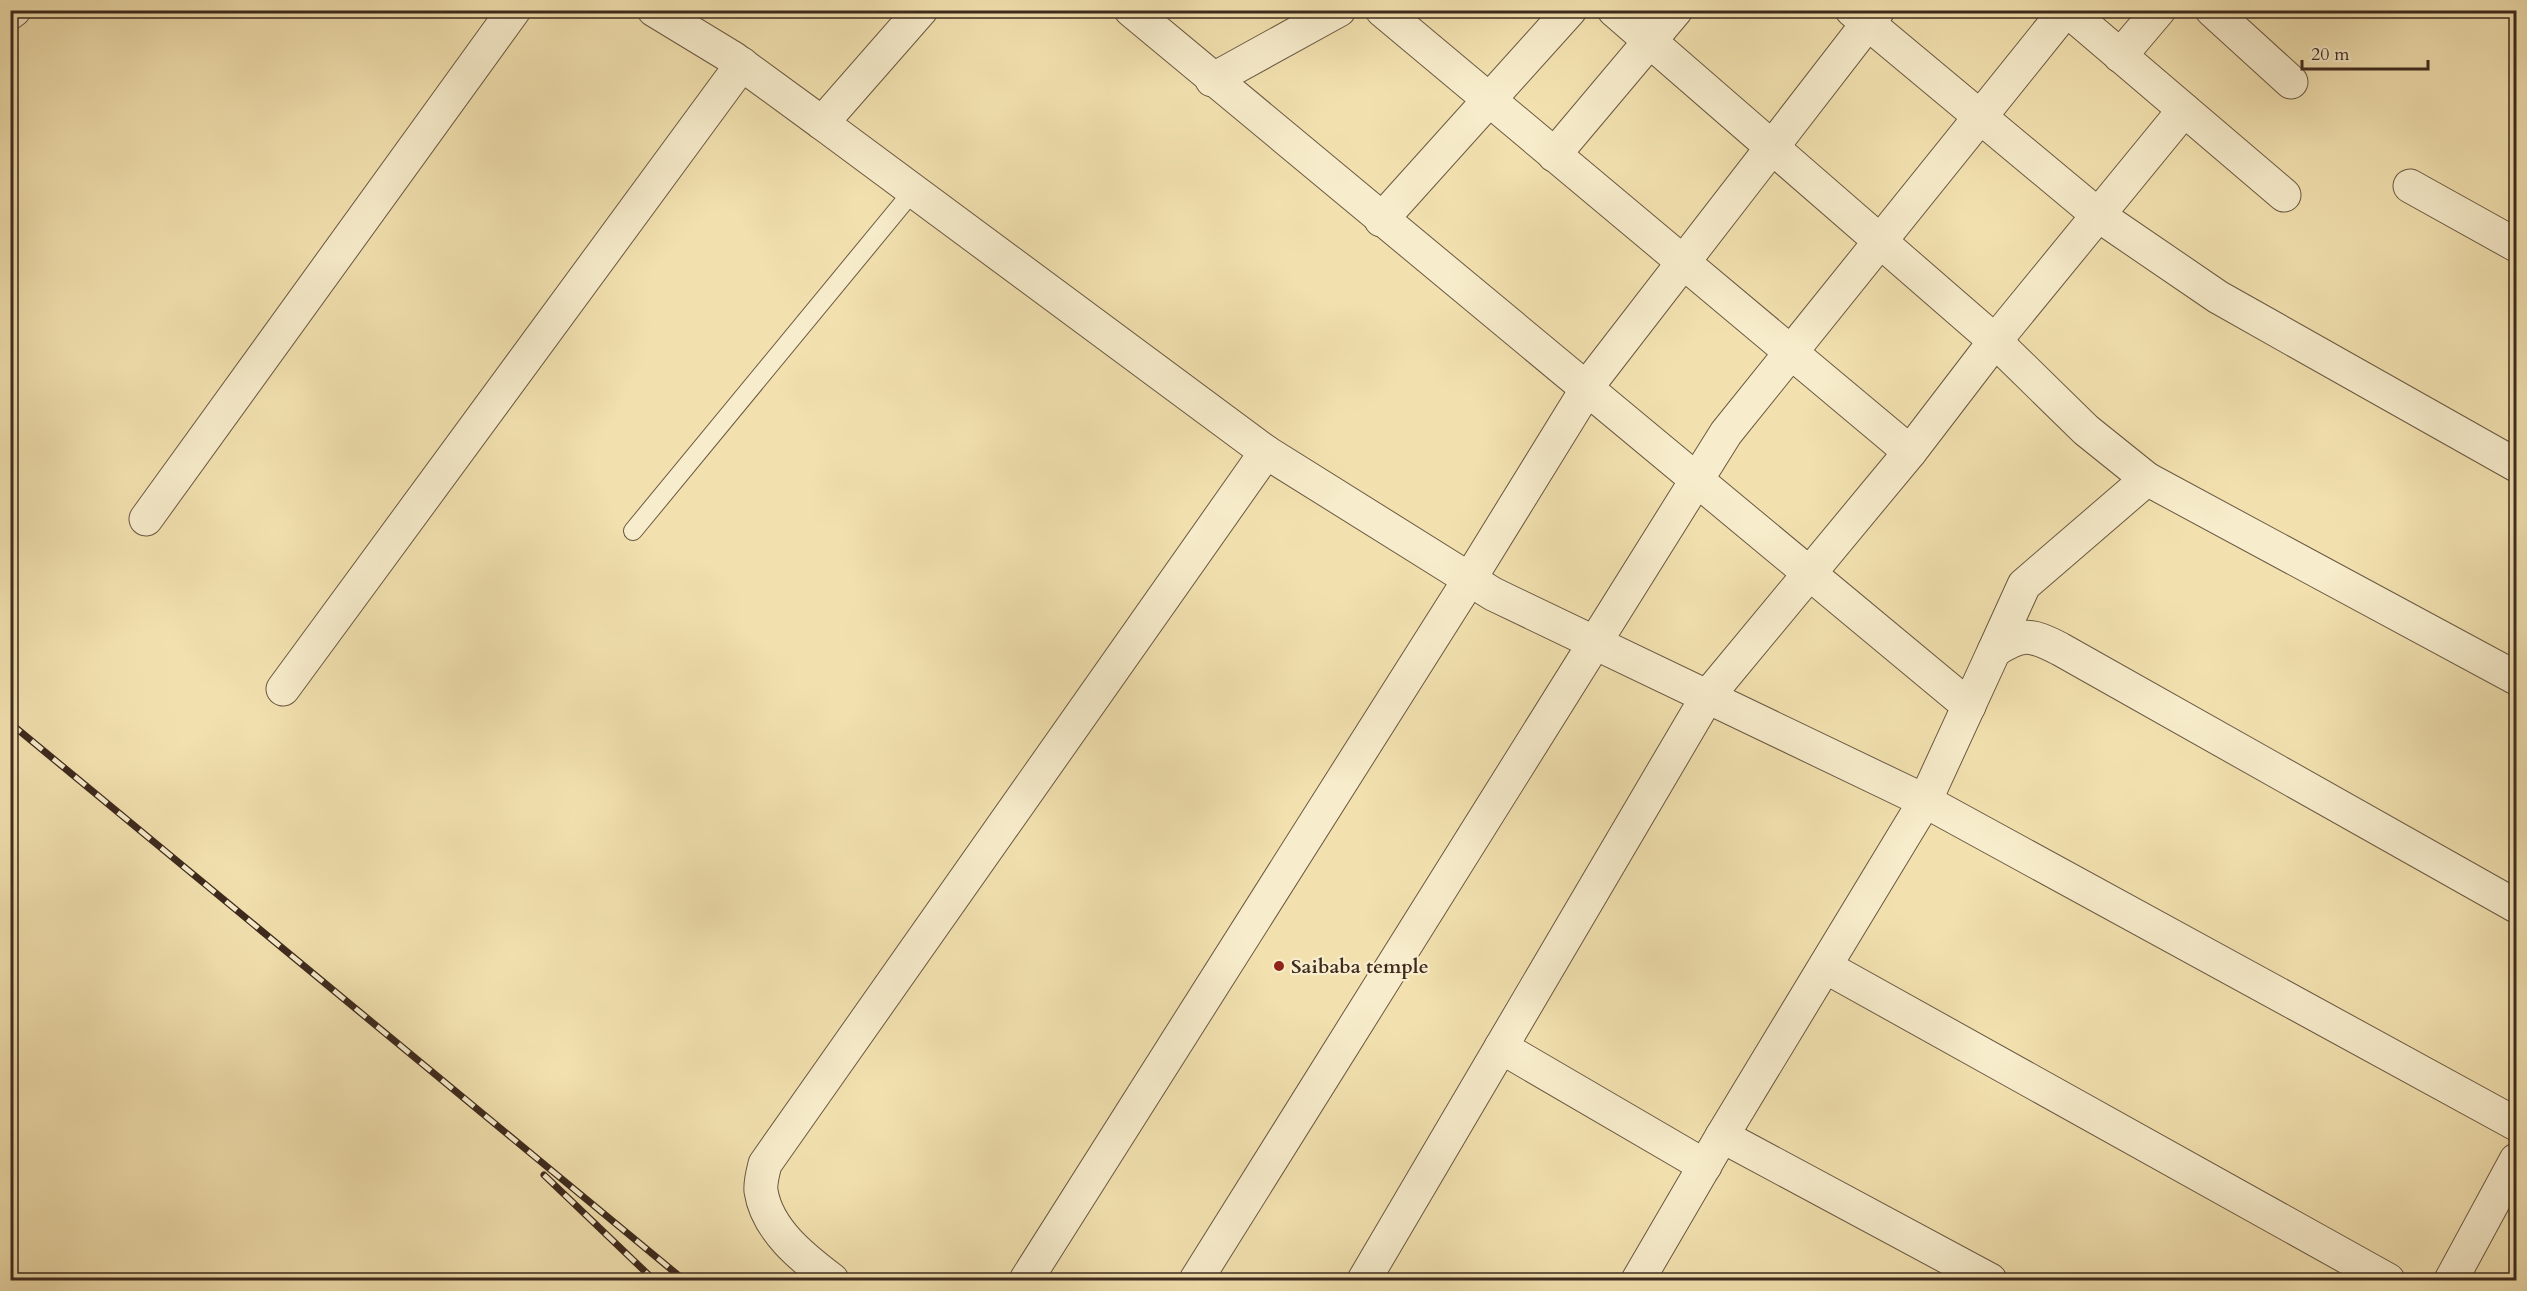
<svg xmlns="http://www.w3.org/2000/svg" width="2527" height="1291" viewBox="0 0 2527 1291" font-family="Cardo,serif">
  <style>
    .lines { fill: none; stroke-linecap: round; stroke-linejoin: round }
    .service-casing { stroke: #6a5842; stroke-width: 20 }
    .minor-casing { stroke: #6a5842; stroke-width: 35 }
    .tertiary-casing { stroke: #6a5842; stroke-width: 35 }
    .service { stroke: #f7eccb; stroke-width: 18 }
    .minor { stroke: #f7eccb; stroke-width: 33 }
    .tertiary { stroke: #f7eccb; stroke-width: 33 }
    .rail-casing { stroke: #3d2a1e; stroke-width: 7 }
    .rail { stroke: #f7eccb; stroke-width: 4.5; stroke-dasharray: 14; stroke-linecap: butt }
    .poi-dot { fill: #8f2418; stroke: #f7eccb; stroke-width: 2 }
    .labels { text-anchor: middle; stroke-width: 4.5; stroke-linejoin: round; paint-order: stroke }
    .poi-label { font-size: 20px; font-weight: bold; fill: #3d2a1e; stroke: #f7eccb; text-anchor: start }
  </style>
  <rect width="100%" height="100%" fill="#f2e1af"/>
  <filter id="stains"><feTurbulence type="fractalNoise" baseFrequency=".00333" numOctaves="4"/><feColorMatrix values="0 0 0 0 .2 0 0 0 0 .09 0 0 0 0 .02 0 0 0 .5 -.17"/></filter>
  <radialGradient id="worn" r=".72"><stop offset=".6" stop-color="#630" stop-opacity="0"/><stop offset="1" stop-color="#630" stop-opacity=".3"/></radialGradient>
  <g class="lines">
    <defs>
      <polyline id="service" points="633,531 913,191"/>
      <g id="minor">
        <polyline points="654,10 733,58 822,123"/>
        <polyline points="1131,10 1969,706"/>
        <polyline points="1382,10 1910,452"/>
        <polyline points="1614,10 1995,341 2086,430 2147,479 2516,678"/>
        <polyline points="1852,10 2098,215 2218,297 2516,465"/>
        <polyline points="2067,10 2284,195"/>
        <polyline points="2212,10 2291,82"/>
        <polyline points="10,13 14,10"/>
        <polyline points="2120,56 2159,10"/>
        <polyline points="1212,80 1339,10"/>
        <polyline points="1554,155 1676,10"/>
        <polyline points="2410,186 2516,245"/>
        <polyline points="1381,220 1570,10"/>
        <polyline points="146,519 514,10"/>
        <polyline points="1994,651 2024,585 2147,479"/>
        <polyline points="283,689 742,64"/>
        <polyline points="1826,967 2388,1280"/>
        <polyline points="1501,1047 1705,1166"/>
        <polyline points="1722,1136 1990,1280"/>
        <path d="M832,1280C803,1258 767,1230 761,1191C760,1183 763,1172 765,1164L1266,452"/>
        <polyline points="1026,1280 1469,580 1593,379 1878,10"/>
        <polyline points="1196,1280 1726,433 2066,10"/>
        <polyline points="1364,1280 1707,697 1910,452 1995,341 2184,110"/>
        <path d="M1638,1280L1722,1136L1925,801L1994,651C2022,632 2031,634 2060,649L2516,906"/>
        <polyline points="2451,1280 2516,1160"/>
      </g>
      <polyline id="tertiary" points="921,10 822,123 1266,452 1493,594 1925,801 2516,1124"/>
    </defs>
    <use href="#service" class="service-casing"/>
    <use href="#minor" class="minor-casing"/>
    <use href="#tertiary" class="tertiary-casing"/>
    <use href="#service" class="service"/>
    <use href="#minor" class="minor"/>
    <use href="#tertiary" class="tertiary"/>
    <defs>
      <g id="rail">
        <polyline points="10,723 684,1280"/>
        <polyline points="544,1175 654,1280"/>
      </g>
    </defs>
    <use href="#rail" class="rail-casing"/>
    <use href="#rail" class="rail"/>
  </g>
  <circle class="poi-dot" cx="1279" cy="966" r="6"/>
  <g class="labels">
    <g class="poi-label">
      <text x="1291" y="973">Saibaba temple</text>
    </g>
  </g>
  <rect width="2527" height="1291" fill="none" stroke="#f2e1af" stroke-width="36"/>
  <rect x="12" y="12" width="2503" height="1267" fill="none" stroke="#3d2a1e" stroke-width="3"/>
  <rect x="18" y="18" width="2491" height="1255" fill="none" stroke="#3d2a1e" stroke-width="1.5"/>
  <path d="M2302 60v9h126v-9" fill="none" stroke="#3d2a1e" stroke-width="3"/>
  <text x="2311" y="60" font-size="18" fill="#3d2a1e" stroke="#f7eccb" stroke-width="4.5" paint-order="stroke">20 m</text>
  <rect width="100%" height="100%" filter="url(#stains)"/>
  <rect width="100%" height="100%" fill="url(#worn)"/>
</svg>
